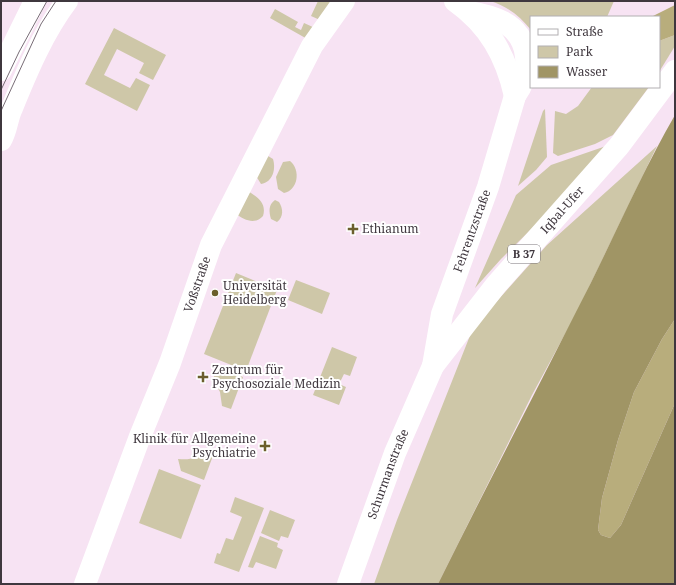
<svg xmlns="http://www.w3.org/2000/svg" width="676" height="585" viewBox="0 0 676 585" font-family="'Noto Serif',serif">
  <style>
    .green { fill: #cec7a8 }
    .forest { fill: #b8ad7c }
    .water { fill: #a09565 }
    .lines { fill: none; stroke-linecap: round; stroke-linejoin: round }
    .minor { stroke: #fff; stroke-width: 22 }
    .major { stroke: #fff; stroke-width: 22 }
    .tram { stroke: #786c76; stroke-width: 1 }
    .poi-dot { fill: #6b5f2c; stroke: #fff; stroke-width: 1.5 }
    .labels { text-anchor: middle; stroke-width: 4; stroke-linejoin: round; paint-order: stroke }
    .shield { fill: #fff; stroke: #797378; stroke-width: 1 }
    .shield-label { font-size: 11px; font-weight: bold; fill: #3f373e }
    .street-label { font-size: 12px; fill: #3f373e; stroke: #fff }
    .poi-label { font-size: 12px; fill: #3f373e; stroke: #fff; text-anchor: start }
  </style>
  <rect width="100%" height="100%" fill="#f7e3f3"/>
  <g class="green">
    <polygon points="318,1 334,1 320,20 311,16"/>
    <path d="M490,1H614L607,17H531V30C520,16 507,6 490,1Z"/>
    <polygon points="275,9 298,22 295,27 301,30 304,23 315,28 309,40 270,18"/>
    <polygon points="114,28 166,55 153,80 139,73 144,63 117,49 104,75 130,88 136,78 150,85 137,111 85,84"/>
    <polygon points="675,35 675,46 659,72 659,41"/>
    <polygon points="592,87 649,87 613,135 595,144 558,156 553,153 555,111 566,114 578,106"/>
    <polygon points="545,109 547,157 536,170 518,186 543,111"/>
    <polygon points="609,145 576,185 501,259 475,288 516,195 551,165"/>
    <polygon points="657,146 577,312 532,395 438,584 374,584 397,520 473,328 547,245"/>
    <path d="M268,156L273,159C276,169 273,182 261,184L256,176Z"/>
    <path d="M290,161C301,170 298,190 284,193L278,189L276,177L283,162Z"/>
    <path d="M248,191C257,197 267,203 263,216C255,225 244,220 236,214Z"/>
    <path d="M275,200L279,202C283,208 284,217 277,222L271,219C269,212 268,205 275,200Z"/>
    <polygon points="236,273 277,290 246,371 204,354"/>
    <polygon points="296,280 330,293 322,314 288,300"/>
    <polygon points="332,347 357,357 350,376 344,374 339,384 346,387 339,405 313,395"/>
    <polygon points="218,367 243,377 231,409 222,406 220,392 213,379"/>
    <path d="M204,450L214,453L204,480L181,471L178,459C190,460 197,459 204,450Z"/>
    <polygon points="159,469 201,485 181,539 139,523"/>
    <polygon points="235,497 264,508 239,572 214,563 217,553 220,554 226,538 233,540 242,517 230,512"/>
    <polygon points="270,510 295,520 288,538 281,536 279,541 261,533"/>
    <polygon points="260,536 278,543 277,547 283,550 276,569 256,562 253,568 248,567"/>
  </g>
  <g class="forest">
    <polygon points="675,5 675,35 659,41 659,17 651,17"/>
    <polygon points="675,319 675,403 621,525 610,538 601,535 598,530 602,498 618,440 634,392 662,339"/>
  </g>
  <path class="water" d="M675,115V319L662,339L634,392L618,440L602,498L598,530L601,535L610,538L621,525L675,403V584H438C483,493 530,403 576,312C610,247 638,179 675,115Z"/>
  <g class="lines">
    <g class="minor">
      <path d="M455,1C489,25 506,56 515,96"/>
      <polyline points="1,70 35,1"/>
      <path d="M1,140C7,130 7,118 12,108C27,71 43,33 67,1"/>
      <path id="s1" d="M433,366L442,314L488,187L515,96C532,72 531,37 503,22C492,16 482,14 470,12"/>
      <path id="s2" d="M85,584L139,439L170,363L211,245L312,46L344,1"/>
    </g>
    <path class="major" id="s3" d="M348,584L395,453L433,366L496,285L619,146L675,71"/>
    <g class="tram">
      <polyline points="1,90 19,52 47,1"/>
      <polyline points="1,111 41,24 56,1"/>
    </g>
  </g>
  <g class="poi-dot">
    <path d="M351 223h4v4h4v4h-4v4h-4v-4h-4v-4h4z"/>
    <circle cx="215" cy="293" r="4"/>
    <path d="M201 371h4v4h4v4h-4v4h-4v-4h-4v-4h4z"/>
    <path d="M263 440h4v4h4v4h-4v4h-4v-4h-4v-4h4z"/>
  </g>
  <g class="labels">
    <rect class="shield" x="508" y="245" width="32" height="18" rx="3"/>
    <g class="shield-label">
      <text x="524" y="258">B 37</text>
    </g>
    <g class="street-label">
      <text dy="4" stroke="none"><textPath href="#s3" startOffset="437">Iqbal-Ufer</textPath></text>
      <text dy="4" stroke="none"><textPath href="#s1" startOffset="141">Fehrentzstraße</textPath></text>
      <text dy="4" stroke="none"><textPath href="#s2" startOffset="320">Voßstraße</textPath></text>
      <text dy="4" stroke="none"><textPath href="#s3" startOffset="117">Schurmanstraße</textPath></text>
    </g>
    <g class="poi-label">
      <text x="362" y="233">Ethianum</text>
      <text x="223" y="290">Universität<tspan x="223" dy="14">Heidelberg</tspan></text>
      <text x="212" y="374">Zentrum für<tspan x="212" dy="14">Psychosoziale Medizin</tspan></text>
      <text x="256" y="443" text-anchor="end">Klinik für Allgemeine<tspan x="256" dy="14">Psychiatrie</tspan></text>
    </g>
  </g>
  <rect width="676" height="585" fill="none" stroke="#3f373e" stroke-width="4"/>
  <rect x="530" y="16" width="130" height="72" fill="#ffffff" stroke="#b2afb2"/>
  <rect x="538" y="29" width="20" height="6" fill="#ffffff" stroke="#b2afb2"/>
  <text x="566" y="36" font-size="12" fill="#3f373e">Straße</text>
  <rect x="538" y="46" width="20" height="12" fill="#cec7a8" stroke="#b2afb2"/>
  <text x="566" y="56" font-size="12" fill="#3f373e">Park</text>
  <rect x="538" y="66" width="20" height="12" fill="#a09565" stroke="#b2afb2"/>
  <text x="566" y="76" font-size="12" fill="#3f373e">Wasser</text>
</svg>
